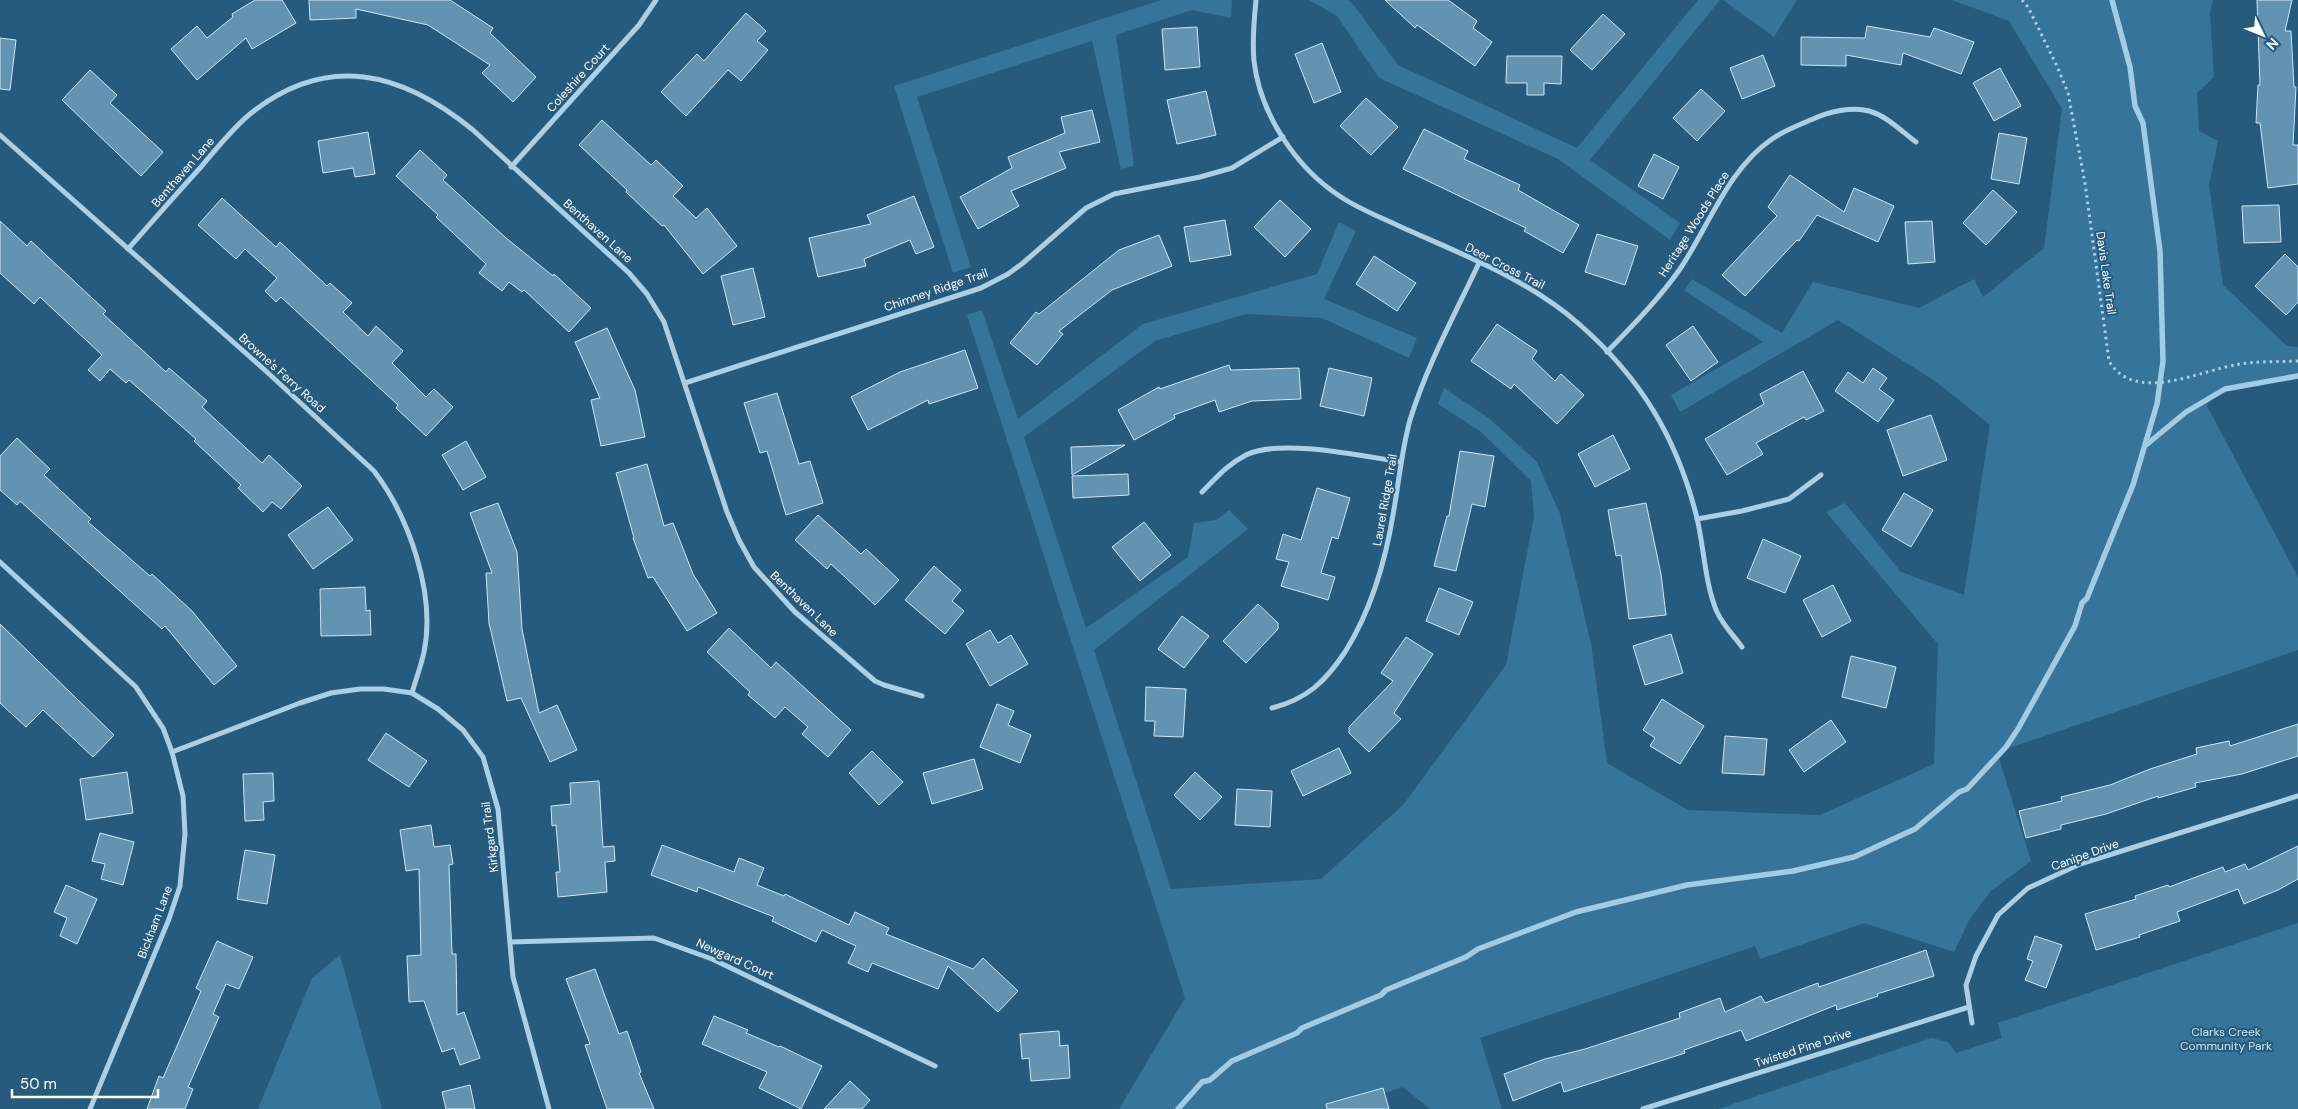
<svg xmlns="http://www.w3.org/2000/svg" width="2298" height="1109" viewBox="0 0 2298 1109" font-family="'DM Sans',sans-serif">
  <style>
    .green { fill: #367499 }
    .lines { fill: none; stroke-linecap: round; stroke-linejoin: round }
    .stream { stroke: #a0cce6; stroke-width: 5.5 }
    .building { fill: #6293b0; stroke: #cee6f4 }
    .path { stroke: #abcfe5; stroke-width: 3; stroke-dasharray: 2.5 4; stroke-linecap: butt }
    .minor { stroke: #abcfe5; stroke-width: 5 }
    .labels { text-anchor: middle; stroke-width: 4; stroke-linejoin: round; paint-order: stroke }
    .street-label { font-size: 12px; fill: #fff; stroke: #265b7e }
    .park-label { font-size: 12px; fill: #cee6f4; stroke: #265b7e }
  </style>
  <rect width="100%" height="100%" fill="#265b7e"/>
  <g class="green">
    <polygon points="1161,0 1232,0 1231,18 1192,10 1116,35 1134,166 1121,169 1092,41 917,97 971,267 953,273 894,86"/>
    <polygon points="1309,0 1348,0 1352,3 1398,65 1577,148 1698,0 1720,0 1590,160 1680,223 1670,240 1558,159 1379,78 1337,16"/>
    <polygon points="1723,0 1797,0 1774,37"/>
    <polygon points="1952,0 2213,0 2210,13 2214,77 2197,93 2199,131 2218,141 2209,185 2223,285 2287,346 2298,347 2298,378 2216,391 2207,406 2298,577 2298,650 1997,752 2031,861 1990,892 1969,920 1954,952 1864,923 1760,959 1755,946 1480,1038 1502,1109 1430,1109 1403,1087 1338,1109 1119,1109 1185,998 967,315 982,310 1018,419 1143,324 1317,274 1339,222 1356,231 1324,299 1417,338 1409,358 1322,318 1246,314 1155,341 1024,437 1086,628 1188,557 1194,523 1216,520 1229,510 1248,529 1094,650 1171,889 1321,879 1403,805 1506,665 1534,516 1531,481 1480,431 1438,404 1444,388 1490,419 1537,462 1560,514 1591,643 1607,763 1688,810 1820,815 1934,764 1938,644 1826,512 1845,503 1901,572 1964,595 1990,425 1935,381 1838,320 1680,412 1671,395 1763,342 1684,290 1692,279 1782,333 1813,282 1919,308 1974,279 1983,297 2044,248 2062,109 2009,21"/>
    <polygon points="2298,923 2298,1109 1718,1109 1931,1038 1948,1042 1956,1053 2002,1038 1998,1023"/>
    <polygon points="340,955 382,1109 258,1109 312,978"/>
  </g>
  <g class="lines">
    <g class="stream">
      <polyline points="2146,445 2186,412 2225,389 2298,376"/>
      <polyline points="1178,1109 1202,1082 1210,1080 1232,1061 1297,1033 1302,1028 1381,995 1386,990 1466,957 1478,949 1576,912 1687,885 1793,871 1854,857 1915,829 1959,792 1967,789 2006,747 2018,729 2075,626 2082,603 2087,598 2133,485 2157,404 2163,361 2160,251 2143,123 2135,106 2130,67 2112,0"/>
    </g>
  </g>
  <g class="building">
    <polygon points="255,0 282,0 296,23 252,49 246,38 197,80 171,49 197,26 207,38 233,17 232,14"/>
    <polygon points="309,0 450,0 493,28 490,33 536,77 513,102 482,73 490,65 428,25 356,9 356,18 310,20"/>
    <polygon points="1385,0 1448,0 1477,21 1473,28 1492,42 1475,66 1417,25 1415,28"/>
    <polygon points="2257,0 2292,0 2285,31 2291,31 2294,87 2296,87 2293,145 2298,145 2298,184 2268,188 2260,123 2256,123 2258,85 2260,85"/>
    <polygon points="746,13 766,31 757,41 768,50 741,81 728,70 686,116 661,92 697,54 704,61"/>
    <polygon points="1603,14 1625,34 1592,70 1570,50"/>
    <polygon points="1867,26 1930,37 1934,28 1974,42 1961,74 1903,53 1901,65 1846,55 1846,66 1801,65 1801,37 1865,38"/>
    <polygon points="1197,27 1200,67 1165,70 1162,29"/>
    <polygon points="0,38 16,40 10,90 0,89"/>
    <polygon points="1322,43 1341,92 1314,103 1295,54"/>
    <polygon points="1763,55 1775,86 1742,99 1730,68"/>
    <polygon points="1507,56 1562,56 1561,84 1544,83 1544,95 1527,95 1527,83 1506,83"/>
    <polygon points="2000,68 2021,106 1994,121 1973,83"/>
    <polygon points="90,70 117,95 110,103 163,152 141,176 62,100"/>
    <polygon points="1701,89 1725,111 1697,141 1673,118"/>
    <polygon points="1206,91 1216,135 1177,144 1167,100"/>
    <polygon points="1366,98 1398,127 1371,155 1340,126"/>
    <polygon points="1092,110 1100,142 1059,152 1066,168 1011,191 1019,206 978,229 960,197 1012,168 1008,157 1065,133 1061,117"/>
    <polygon points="602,120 651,165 656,160 683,186 673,196 696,218 707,208 737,246 703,274 664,225 662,226 626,192 627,190 579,145"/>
    <polygon points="1424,129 1468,151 1464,159 1520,185 1518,190 1579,225 1563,253 1524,231 1526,228 1403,169"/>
    <polygon points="368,132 375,174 355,177 353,168 323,173 318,141"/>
    <polygon points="1999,133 2027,138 2019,184 1991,179"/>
    <polygon points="420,150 447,175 443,180 506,238 553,276 554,274 591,308 569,332 524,290 522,292 509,282 502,291 479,273 486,264 436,217 438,215 396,176"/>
    <polygon points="1654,154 1679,167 1663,199 1638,186"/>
    <polygon points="1790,175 1844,212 1854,188 1894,206 1878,242 1817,215 1799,241 1797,240 1745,296 1722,275 1777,216 1768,207"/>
    <polygon points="1993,190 2017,212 1986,245 1963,223"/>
    <polygon points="914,196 934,247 916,254 910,240 864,259 866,266 818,277 809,238 871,224 867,215"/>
    <polygon points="222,198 276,247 280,242 327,286 330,283 352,303 343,312 368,336 376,326 403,351 392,363 426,397 434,389 453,407 426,436 396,408 398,405 281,297 276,302 265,291 277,278 245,249 236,259 198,225"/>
    <polygon points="1280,200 1311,229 1285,257 1254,227"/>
    <polygon points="2279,205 2281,242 2244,243 2242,206"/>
    <polygon points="1225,220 1231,255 1190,262 1184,227"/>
    <polygon points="0,221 27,246 31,241 106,311 103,314 166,372 169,368 207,401 202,407 262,463 269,455 302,486 281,509 272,502 263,512 238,488 241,485 194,441 196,439 129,380 126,383 110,369 100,381 88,370 102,355 40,297 34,304 0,273"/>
    <polygon points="1932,221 1935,262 1908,264 1905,222"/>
    <polygon points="1597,234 1638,246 1625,285 1585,272"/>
    <polygon points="1159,235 1172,266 1112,290 1059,331 1063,334 1037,365 1010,343 1036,312 1039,314 1119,250"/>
    <polygon points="2285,254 2298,267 2298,302 2286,315 2255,286"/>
    <polygon points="1374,256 1416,283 1397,311 1356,284"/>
    <polygon points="753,268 765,317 733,325 721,276"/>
    <polygon points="1497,324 1537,351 1532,359 1555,381 1561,374 1584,395 1557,424 1514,384 1511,389 1471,361"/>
    <polygon points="1693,326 1718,362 1691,381 1666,345"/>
    <polygon points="607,328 635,390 645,437 601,446 591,400 600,398 575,342"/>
    <polygon points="965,350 978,388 929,404 928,400 868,430 851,397 900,372"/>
    <polygon points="1229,365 1231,370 1299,368 1301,399 1252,401 1219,412 1215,400 1174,415 1175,418 1134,440 1118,410 1159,387 1160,389"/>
    <polygon points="1329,368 1372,378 1364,416 1320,406"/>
    <polygon points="1873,368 1887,378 1879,389 1894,400 1878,422 1835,391 1848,372 1863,383"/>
    <polygon points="1803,371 1824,411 1806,420 1804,417 1756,443 1763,454 1727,475 1705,439 1764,404 1760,394"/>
    <polygon points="777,393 799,464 810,461 823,503 786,515 767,451 760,453 744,403"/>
    <polygon points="1931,415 1947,460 1903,476 1887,430"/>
    <polygon points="1613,435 1630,469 1595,487 1578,454"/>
    <polygon points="17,438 50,469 44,475 91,519 88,522 150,576 152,574 192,611 237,666 214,685 165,626 162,629 20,501 17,505 0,490 0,456"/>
    <polygon points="466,441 486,477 463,490 442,455"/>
    <polygon points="1125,445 1072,475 1071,447"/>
    <polygon points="1460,451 1494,456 1485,507 1472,504 1456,571 1434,566 1447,516 1449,516"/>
    <polygon points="647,464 664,526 673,523 693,574 717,613 687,631 653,577 648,578 633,538 634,538 616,473"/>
    <polygon points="1128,474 1129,495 1073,498 1072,476"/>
    <polygon points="1317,488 1350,498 1338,539 1332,537 1321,573 1335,577 1328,600 1281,586 1289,562 1276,559 1283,534 1301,540"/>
    <polygon points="1904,493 1933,510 1911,547 1882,530"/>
    <polygon points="498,503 517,552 522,629 539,713 557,705 577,750 550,762 521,698 507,701 489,623 486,573 492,573 470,513"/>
    <polygon points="1646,503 1661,574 1666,615 1629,619 1621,555 1616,556 1608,510"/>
    <polygon points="328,507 353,540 313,569 288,535"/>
    <polygon points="818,515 861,554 866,549 899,580 875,605 831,564 827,569 795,540"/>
    <polygon points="1144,522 1171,555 1140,581 1112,547"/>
    <polygon points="1763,539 1801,556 1785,593 1747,578"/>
    <polygon points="934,566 961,590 952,601 964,611 945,634 905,600"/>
    <polygon points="1833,585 1851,621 1822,637 1803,600"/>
    <polygon points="365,587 366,611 370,610 371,635 321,636 320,589"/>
    <polygon points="1439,588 1473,602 1459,635 1426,621"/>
    <polygon points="1258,604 1278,623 1278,629 1246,663 1223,641"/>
    <polygon points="1182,616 1209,636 1184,668 1158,649"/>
    <polygon points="0,624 114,735 93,757 43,710 26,727 0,703"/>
    <polygon points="729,628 771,668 776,662 851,730 828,757 802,734 808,727 785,707 775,718 748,695 750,692 707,652"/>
    <polygon points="990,630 998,643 1011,635 1028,664 990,686 966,644"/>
    <polygon points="1671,634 1683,673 1645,685 1633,646"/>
    <polygon points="1406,637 1433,654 1394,713 1401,719 1369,752 1349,733 1349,727 1393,681 1381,673"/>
    <polygon points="1851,656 1896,667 1886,708 1842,697"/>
    <polygon points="1146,687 1186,689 1183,737 1154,736 1155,721 1145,721"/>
    <polygon points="1662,699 1704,726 1680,764 1650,746 1655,738 1643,730"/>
    <polygon points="997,704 1014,711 1008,725 1031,735 1020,763 980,747"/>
    <polygon points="1831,720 1846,742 1804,772 1789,750"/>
    <polygon points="2298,724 2298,756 2242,774 2195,783 2196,787 2158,798 2158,796 2106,814 2061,825 2061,829 2026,838 2019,811 2062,801 2061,797 2110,785 2150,769 2197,754 2196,748 2229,741 2230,746"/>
    <polygon points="386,733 427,761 409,787 368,760"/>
    <polygon points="1725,736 1767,739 1764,775 1722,773"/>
    <polygon points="1339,748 1351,773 1303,796 1291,771"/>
    <polygon points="872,751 903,782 879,805 849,773"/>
    <polygon points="974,759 983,789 932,804 923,773"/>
    <polygon points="127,772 133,813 86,820 80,779"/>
    <polygon points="1195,772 1222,797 1200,820 1174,795"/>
    <polygon points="273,773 274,801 263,802 264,820 245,821 243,774"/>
    <polygon points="599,781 603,847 614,846 615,861 605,862 607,892 558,897 556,872 560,872 556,825 552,826 551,806 571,804 570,783"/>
    <polygon points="1237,789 1272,791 1270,827 1235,825"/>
    <polygon points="431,825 434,847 450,845 453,864 449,865 452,954 456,954 457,1015 464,1012 480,1058 460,1065 454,1048 442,1052 424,1001 409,1002 407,956 421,955 419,869 406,871 400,830"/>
    <polygon points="100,833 134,842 123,885 101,879 105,864 92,861"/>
    <polygon points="662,845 734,872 739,858 764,868 757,885 784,896 785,894 849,925 855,912 889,928 886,934 973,969 983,958 1018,991 998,1012 948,966 938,989 872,963 868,972 848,963 856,946 822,930 816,942 772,921 774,917 698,887 697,892 651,875"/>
    <polygon points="2298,846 2298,879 2278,890 2244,904 2238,889 2177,912 2180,921 2139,935 2140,937 2096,950 2085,914 2136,899 2135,896 2168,885 2169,887 2223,867 2225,872 2245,864 2248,870"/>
    <polygon points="245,850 275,855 267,904 237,899"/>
    <polygon points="66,885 97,899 77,944 60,936 67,918 54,912"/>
    <polygon points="2035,936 2062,945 2046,988 2025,980 2033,961 2027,959"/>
    <polygon points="217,941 253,957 239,989 226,984 213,1014 219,1017 188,1087 193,1089 185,1109 147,1109 159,1076 163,1078 201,991 196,988"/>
    <polygon points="1926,950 1934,976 1877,994 1878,996 1837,1010 1836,1005 1746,1041 1741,1030 1684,1050 1685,1053 1564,1092 1561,1082 1513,1101 1504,1074 1545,1059 1585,1049 1680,1018 1679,1013 1720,998 1725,1012 1761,996 1765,1003 1818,983 1819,987"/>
    <polygon points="595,969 619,1034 627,1031 641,1072 639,1073 654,1109 607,1109 585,1045 590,1044 566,979"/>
    <polygon points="714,1016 748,1030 746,1033 779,1047 780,1046 822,1066 801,1109 759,1088 767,1072 702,1044"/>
    <polygon points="1059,1031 1060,1046 1068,1045 1070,1078 1031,1081 1029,1058 1022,1059 1020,1034"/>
    <polygon points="850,1081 870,1100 862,1109 824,1109"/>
    <polygon points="470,1085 475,1109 446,1109 442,1092"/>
    <polygon points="1383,1088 1389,1109 1327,1109 1326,1104"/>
  </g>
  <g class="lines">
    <path class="path" d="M2022,0L2028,7L2057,66L2068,93L2085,183L2109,361C2135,405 2200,370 2240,364C2259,361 2279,362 2298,361"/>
    <g class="minor">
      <path d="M1256,0C1254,20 1252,41 1254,61C1260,114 1296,168 1341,197C1359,209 1380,217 1399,226C1461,254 1528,279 1579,324C1641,378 1677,438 1697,518C1704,548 1705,584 1717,612C1723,625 1734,636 1742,647"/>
      <path d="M0,135L267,372L374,471C409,517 436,594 424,652C421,666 416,679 412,693"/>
      <polyline points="511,167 639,25 656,0"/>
      <path d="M128,249C152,222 176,194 201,167C216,149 232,129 250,114C327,52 402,72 473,130L629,273L647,294L664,322L727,512L739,540L754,567L795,612L875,681L884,685L922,696"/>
      <path d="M1607,352C1633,325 1659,299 1680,269C1709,226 1728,169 1772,139C1785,130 1799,125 1813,119C1828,112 1852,106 1869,111C1887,116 1901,131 1916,142"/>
      <polyline points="685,383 981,288 1008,274 1023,263 1086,208 1114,194 1200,177 1232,168 1283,137"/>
      <path d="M1202,492C1216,478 1228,464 1246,455C1281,438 1362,456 1401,462"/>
      <polyline points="1697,519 1742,511 1789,499 1821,475"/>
      <polyline points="0,562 136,687 163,728 172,752 183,796 185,834 180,886 169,919 90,1109"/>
      <path d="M1272,708C1307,699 1325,682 1345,652C1372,609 1386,560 1394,509C1399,480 1402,449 1410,420C1427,365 1455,314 1479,263"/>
      <polyline points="172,752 300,703 331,693 360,689 384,689 412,693 438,709 463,730 483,757 498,809 513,977 549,1109"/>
      <polyline points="510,942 654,938 712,959 935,1066"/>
      <polyline points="1972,1023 1966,985 1976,956 1998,915 2028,888 2080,864 2298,796"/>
      <polyline points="1643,1109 1969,1007"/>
    </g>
  </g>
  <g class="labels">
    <g class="street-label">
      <text transform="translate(578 78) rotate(-48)" y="4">Coleshire Court</text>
      <text transform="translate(183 172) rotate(-49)" y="4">Benthaven Lane</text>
      <text transform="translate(1694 224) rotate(-58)" y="4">Heritage Woods Place</text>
      <text transform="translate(598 231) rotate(42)" y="4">Benthaven Lane</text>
      <text transform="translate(1505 266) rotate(27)" y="4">Deer Cross Trail</text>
      <text transform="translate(2106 273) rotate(82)" y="4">Davis Lake Trail</text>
      <text transform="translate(936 290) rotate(-19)" y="4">Chimney Ridge Trail</text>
      <text transform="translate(282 373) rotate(42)" y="4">Browne's Ferry Road</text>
      <text transform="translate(1385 500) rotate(-80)" y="4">Laurel Ridge Trail</text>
      <text transform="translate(804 604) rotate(44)" y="4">Benthaven Lane</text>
      <text transform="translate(490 837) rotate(-97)" y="4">Kirkgard Trail</text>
      <text transform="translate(2085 855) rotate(-20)" y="4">Canipe Drive</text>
      <text transform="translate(155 922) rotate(-69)" y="4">Bickham Lane</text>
      <text transform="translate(735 959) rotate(24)" y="4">Newgard Court</text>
      <text transform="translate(1803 1048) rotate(-18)" y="4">Twisted Pine Drive</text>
    </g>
    <g class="park-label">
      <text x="2226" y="1036">Clarks Creek<tspan x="2226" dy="14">Community Park</tspan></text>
    </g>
  </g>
  <g transform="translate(2263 35) rotate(133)" stroke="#265b7e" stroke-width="4" paint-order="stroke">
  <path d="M0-4L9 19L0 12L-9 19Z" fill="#ffffff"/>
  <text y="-8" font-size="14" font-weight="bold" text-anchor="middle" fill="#ffffff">N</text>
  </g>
  <path d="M12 1089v8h146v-8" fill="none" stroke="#ffffff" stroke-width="2.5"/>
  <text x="20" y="1089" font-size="15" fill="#ffffff" stroke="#265b7e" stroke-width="4" paint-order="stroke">50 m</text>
</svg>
